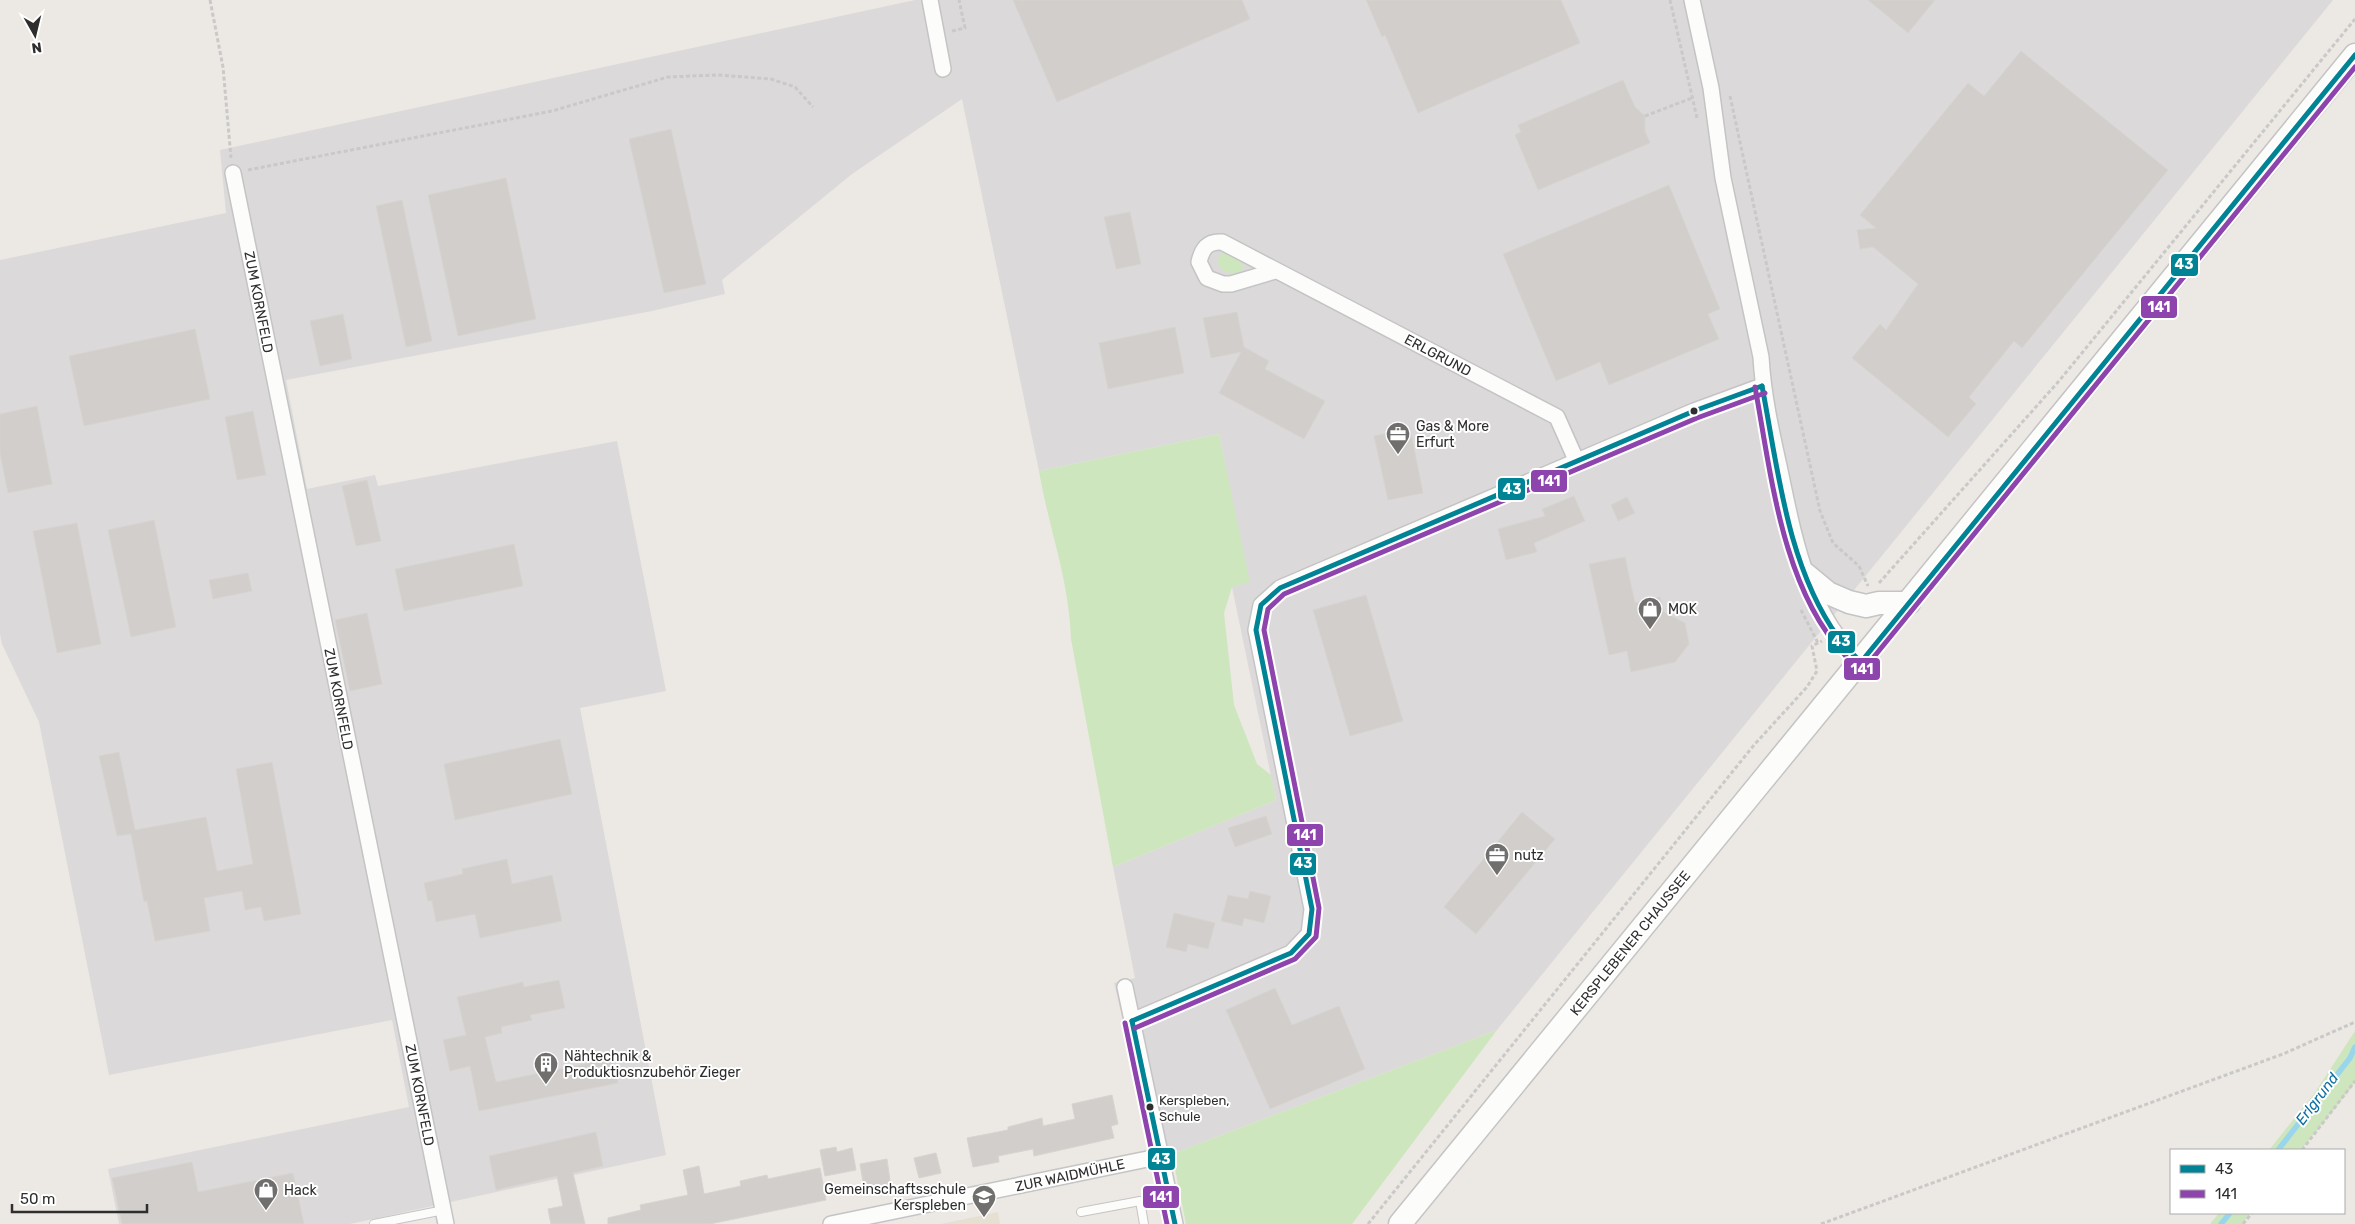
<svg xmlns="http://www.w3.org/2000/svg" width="2355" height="1224" viewBox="0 0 2355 1224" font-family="Rubik,sans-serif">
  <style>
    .industrial { fill: #dcd9db }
    .education { fill: #e6e0d3 }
    .green { fill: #cee6be }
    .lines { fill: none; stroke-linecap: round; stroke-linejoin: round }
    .stream { stroke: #99d6ec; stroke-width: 5.5 }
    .building { fill: #d1cecb; stroke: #d7d4d0 }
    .lane-casing { stroke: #c5c4c5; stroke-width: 10 }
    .street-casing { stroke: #c5c4c5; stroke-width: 18 }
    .secondary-casing { stroke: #c5c4c5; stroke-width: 25 }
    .path { stroke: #c9c9c8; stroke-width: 3; stroke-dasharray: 4 2.5; stroke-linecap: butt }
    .lane { stroke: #fcfcfb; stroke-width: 8 }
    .street { stroke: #fcfcfb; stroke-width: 15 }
    .secondary { stroke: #fcfcfb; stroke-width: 22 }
    .bus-1-casing { stroke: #fff; stroke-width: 9 }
    .bus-2-casing { stroke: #fff; stroke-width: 9 }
    .bus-1 { stroke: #008495; stroke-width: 5 }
    .bus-2 { stroke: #8e44ad; stroke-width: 5 }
    .bus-dot { fill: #2e2e2e; stroke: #fff; stroke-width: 2 }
    .labels { text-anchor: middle; stroke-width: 4; stroke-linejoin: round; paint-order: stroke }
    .bus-label { font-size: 13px; fill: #2e2e2e; stroke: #fff; text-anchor: start }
    .street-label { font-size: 14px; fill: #2e2e2e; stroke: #fff }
    .poi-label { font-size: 14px; fill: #2e2e2e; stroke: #fff; text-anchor: start }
    .water-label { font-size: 15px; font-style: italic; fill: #0d6fa3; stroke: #fff }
    .line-badge { stroke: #fff; stroke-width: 2 }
    .badge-label { font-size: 14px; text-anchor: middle; font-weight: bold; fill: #fff }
  </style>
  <rect width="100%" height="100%" fill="#ece8e4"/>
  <polygon class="industrial" points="915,0 2333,0 1497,1030 1172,1154 1155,1154 1114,983 1135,978 1113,867 1276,800 1232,587 1249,582 1219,434 1039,471 962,99 852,174 722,280 725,294 652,311 286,380 307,489 375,475 378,486 617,441 666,691 580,708 666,1155 350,1224 119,1224 108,1169 409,1107 392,1020 109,1075 39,722 2,644 0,634 0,260 226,213 220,150"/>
  <polygon class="education" points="998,1212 1000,1224 941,1224"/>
  <g class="green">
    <path d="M1222,254H1231L1242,259L1243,270C1232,276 1219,273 1217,260Z"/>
    <path d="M1219,434L1250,582L1232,587L1224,613L1234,705L1257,764L1271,775L1276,800L1113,867L1071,639C1069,578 1049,530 1039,471Z"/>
    <polygon points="1497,1030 1352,1224 1186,1224 1172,1154"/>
    <polygon points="2355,1031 2355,1081 2352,1087 2301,1150 2269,1150 2314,1094"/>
    <polygon points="2219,1213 2251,1213 2242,1224 2210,1224"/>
  </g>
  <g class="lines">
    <g class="stream">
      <polyline points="2278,1150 2350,1058 2355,1047"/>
      <polyline points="2221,1224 2230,1213"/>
    </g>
  </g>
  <g class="building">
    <polygon points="1013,0 1242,0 1250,19 1057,102"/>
    <polygon points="1366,0 1561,0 1580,43 1418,113 1385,35 1382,37"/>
    <polygon points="1868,0 1935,0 1908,33"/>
    <polygon points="2021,51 2168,170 2022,348 2014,341 1969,397 1976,404 1948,437 1852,358 1880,324 1886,330 1918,284 1873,247 1860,249 1857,230 1876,228 1860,215 1968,83 1984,96"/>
    <polygon points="1623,80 1635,107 1645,116 1645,131 1650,143 1538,190 1515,135 1521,132 1518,125"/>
    <polygon points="671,129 706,284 664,293 629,139"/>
    <polygon points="506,178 536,319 458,336 428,195"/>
    <polygon points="1669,185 1720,309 1708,314 1719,339 1609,385 1600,362 1556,381 1503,254"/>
    <polygon points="402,200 432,341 406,347 376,206"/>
    <polygon points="1130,212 1141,264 1116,269 1104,217"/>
    <polygon points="1237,312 1244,347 1269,361 1265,369 1325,401 1304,439 1219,393 1241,352 1211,358 1203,318"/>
    <polygon points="343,314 352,359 320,366 310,321"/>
    <polygon points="1175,327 1184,373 1108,389 1099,343"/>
    <polygon points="195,329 210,399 84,426 69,356"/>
    <polygon points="37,406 52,484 8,493 0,454 0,414"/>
    <polygon points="253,411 266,475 237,480 225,417"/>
    <polygon points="1410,428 1423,493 1388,500 1374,436"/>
    <polygon points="367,480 381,541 356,546 342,486"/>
    <polygon points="1574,496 1585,521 1534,543 1537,552 1506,560 1498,529 1545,516 1542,509"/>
    <polygon points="1627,497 1635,513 1618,521 1611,505"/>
    <polygon points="154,520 176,627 131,637 108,530"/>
    <polygon points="77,523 101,644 57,653 33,531"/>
    <polygon points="514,544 523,586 404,611 395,569"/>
    <polygon points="1625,557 1635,603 1660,597 1664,612 1685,623 1689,644 1675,662 1631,672 1627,651 1609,655 1589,564"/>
    <polygon points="248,573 252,591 213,599 209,580"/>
    <polygon points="1366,595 1403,721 1350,736 1313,610"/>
    <polygon points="367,613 382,684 350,691 335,620"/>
    <polygon points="560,739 572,794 455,820 444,764"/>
    <polygon points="119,752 135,830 206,817 217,871 253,864 236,769 272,762 301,914 264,921 261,907 245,910 242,891 204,898 210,931 155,941 147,901 144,902 131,834 117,836 99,756"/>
    <polygon points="1522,812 1555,839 1476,934 1444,907"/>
    <polygon points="1266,816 1272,834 1235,847 1228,828"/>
    <polygon points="507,859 512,884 552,875 562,921 480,938 475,914 436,922 432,901 428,901 424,883 463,874 462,869"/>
    <polygon points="1250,891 1271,896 1264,923 1244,918 1242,926 1221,921 1228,895 1248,899"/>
    <polygon points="1174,913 1215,923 1208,949 1188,944 1186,952 1166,947"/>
    <polygon points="559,980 565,1008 530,1015 532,1020 501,1027 502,1033 485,1037 496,1082 613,1058 618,1083 479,1111 470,1066 450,1071 443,1040 466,1035 457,997 523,982 524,987"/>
    <polygon points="1275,988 1292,1025 1339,1006 1365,1069 1270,1109 1226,1010"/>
    <polygon points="1112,1095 1118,1124 1111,1126 1114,1138 1034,1156 1033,1149 998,1156 999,1162 973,1167 967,1138 1008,1130 1008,1127 1042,1118 1043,1126 1075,1119 1072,1104"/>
    <polygon points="596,1132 603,1166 573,1173 585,1224 551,1224 548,1209 563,1206 557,1176 496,1190 489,1156"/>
    <polygon points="836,1147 837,1152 852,1148 856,1170 825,1176 820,1150"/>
    <polygon points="936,1153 941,1173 919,1178 914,1158"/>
    <polygon points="887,1159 891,1188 865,1194 860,1164"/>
    <polygon points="192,1162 198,1192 293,1173 304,1224 122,1224 112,1178"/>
    <polygon points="699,1166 704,1194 741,1186 740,1181 767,1175 768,1179 820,1168 826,1200 710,1224 608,1224 608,1218 641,1210 640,1205 688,1195 683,1170"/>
  </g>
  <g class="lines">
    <defs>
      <g id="lane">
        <polyline points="1081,1212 1140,1201 1144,1224"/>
        <polyline points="374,1224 444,1210"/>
      </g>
      <g id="street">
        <polyline points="930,0 943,69"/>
        <path d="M1692,0L1711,88L1723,178L1761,357C1763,394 1771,430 1779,466C1793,532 1807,616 1861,662"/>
        <polyline points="233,173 446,1224"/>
        <path d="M1275,271L1231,284H1223L1207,278L1199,262C1202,249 1207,241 1222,242L1557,417L1577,462"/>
        <polyline points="1125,987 1175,1224"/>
        <polyline points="1132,1021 1291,953 1309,934 1312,909 1256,630 1261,605 1280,588 1694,411 1762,386"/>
        <polyline points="831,1224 1162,1156"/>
      </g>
      <g id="secondary">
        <polyline points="1805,574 1828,593 1849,602 1866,606 1879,603 1909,603"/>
        <polyline points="1400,1224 2355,55"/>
      </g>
    </defs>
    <use href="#lane" class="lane-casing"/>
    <use href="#street" class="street-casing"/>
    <use href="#secondary" class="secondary-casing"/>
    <g class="path">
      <polyline points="210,0 223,67 231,158"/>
      <polyline points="1670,0 1697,118"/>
      <polyline points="952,31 965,28 959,0"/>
      <polyline points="1730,96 1820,511 1833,543 1859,566 1868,586"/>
      <polyline points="1645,116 1692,98"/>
      <polyline points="248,170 552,111 668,77 718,75 771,79 795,87 813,107"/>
      <polyline points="1879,583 2059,381 2355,19"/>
      <polyline points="1801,610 1818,643"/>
      <polyline points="2302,1150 2355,1081"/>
      <polyline points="1368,1224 1754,745 1807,687 1817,671 1812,646 1822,641"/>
      <polyline points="1821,1224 2283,1054 2355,1022"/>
      <polyline points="2243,1224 2252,1213"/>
    </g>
    <use href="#lane" class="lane"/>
    <use href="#street" class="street"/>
    <use href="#secondary" class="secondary"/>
    <defs>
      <g id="bus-1">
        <path d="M1762,386C1778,469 1787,566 1838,637C1844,646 1853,654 1861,662L2355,55"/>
        <polyline points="1132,1021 1291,953 1309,934 1312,909 1256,630 1261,605 1280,588 1694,411 1762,386"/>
        <polyline points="1132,1021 1175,1224"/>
      </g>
      <g id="bus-2">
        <path d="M1755,387C1771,473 1782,588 1844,654C1849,660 1855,670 1864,669L2355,67"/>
        <polyline points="1125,1023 1167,1224"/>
        <polyline points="1135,1028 1295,959 1316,937 1319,908 1264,630 1268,609 1284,594 1697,418 1765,393"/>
      </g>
    </defs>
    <use href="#bus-1" class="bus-1-casing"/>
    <use href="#bus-2" class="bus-2-casing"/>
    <use href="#bus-1" class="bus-1"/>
    <use href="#bus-2" class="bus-2"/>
  </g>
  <defs>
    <symbol id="office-pin" viewBox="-11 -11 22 30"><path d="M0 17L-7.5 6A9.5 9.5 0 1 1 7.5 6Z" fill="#706f6e" stroke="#fff"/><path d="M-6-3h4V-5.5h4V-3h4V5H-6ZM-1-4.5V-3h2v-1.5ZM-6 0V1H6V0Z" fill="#fff"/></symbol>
    <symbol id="shop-pin" viewBox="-11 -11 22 30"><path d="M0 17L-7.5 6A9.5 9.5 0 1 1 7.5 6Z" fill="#706f6e" stroke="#fff"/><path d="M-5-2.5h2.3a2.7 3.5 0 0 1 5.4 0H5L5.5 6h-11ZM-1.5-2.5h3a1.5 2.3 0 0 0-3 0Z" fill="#fff"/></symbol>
    <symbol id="building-pin" viewBox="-11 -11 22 30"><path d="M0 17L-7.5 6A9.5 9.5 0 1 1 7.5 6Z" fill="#706f6e" stroke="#fff"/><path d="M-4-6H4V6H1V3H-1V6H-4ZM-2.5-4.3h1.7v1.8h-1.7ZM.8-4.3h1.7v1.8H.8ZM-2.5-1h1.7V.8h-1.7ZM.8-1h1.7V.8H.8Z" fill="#fff"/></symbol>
    <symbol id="school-pin" viewBox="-11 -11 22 30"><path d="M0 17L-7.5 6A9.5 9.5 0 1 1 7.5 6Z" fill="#706f6e" stroke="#fff"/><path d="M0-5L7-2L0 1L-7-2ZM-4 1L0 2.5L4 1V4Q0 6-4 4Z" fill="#fff"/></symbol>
  </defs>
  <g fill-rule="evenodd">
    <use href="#office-pin" x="1384" y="420" width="28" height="38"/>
    <use href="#shop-pin" x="1636" y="595" width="28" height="38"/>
    <use href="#office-pin" x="1483" y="841" width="28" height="38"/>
    <use href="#building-pin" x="532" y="1050" width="28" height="38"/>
    <use href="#shop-pin" x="252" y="1176" width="28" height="38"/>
    <use href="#school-pin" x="970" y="1183" width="28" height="38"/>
  </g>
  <g class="bus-dot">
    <circle cx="1694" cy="411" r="4.5"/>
    <circle cx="1150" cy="1107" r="4.5"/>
  </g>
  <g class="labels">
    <g class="bus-label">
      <text x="1159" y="1105">Kerspleben,<tspan x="1159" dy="16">Schule</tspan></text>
    </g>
    <g class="street-label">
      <text transform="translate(259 302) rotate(79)" y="5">ZUM KORNFELD</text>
      <text transform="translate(1438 355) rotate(28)" y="5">ERLGRUND</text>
      <text transform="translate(339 699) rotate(79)" y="5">ZUM KORNFELD</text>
      <text transform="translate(1630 943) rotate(-51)" y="5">KERSPLEBENER CHAUSSEE</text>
      <text transform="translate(420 1095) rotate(79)" y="5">ZUM KORNFELD</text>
      <text transform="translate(1070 1175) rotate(-12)" y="5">ZUR WAIDMÜHLE</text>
    </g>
    <g class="poi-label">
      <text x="1416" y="431">Gas &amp; More<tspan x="1416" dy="16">Erfurt</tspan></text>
      <text x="1668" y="614">MOK</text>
      <text x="1514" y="860">nutz</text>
      <text x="564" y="1061">Nähtechnik &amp;<tspan x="564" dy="16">Produktiosnzubehör Zieger</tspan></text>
      <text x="966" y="1194" text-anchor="end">Gemeinschaftsschule<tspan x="966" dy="16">Kerspleben</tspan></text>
      <text x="284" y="1195">Hack</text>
    </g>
    <g class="water-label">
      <text transform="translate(2317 1099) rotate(-53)" y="5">Erlgrund</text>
    </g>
  </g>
  <g class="line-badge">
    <rect x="2170" y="253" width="29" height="24" rx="5" fill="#008495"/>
    <rect x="2140" y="295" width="38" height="24" rx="5" fill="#8e44ad"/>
    <rect x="1530" y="469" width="38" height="24" rx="5" fill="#8e44ad"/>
    <rect x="1497" y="477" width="29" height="24" rx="5" fill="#008495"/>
    <rect x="1827" y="630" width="29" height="24" rx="5" fill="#008495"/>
    <rect x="1843" y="657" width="38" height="24" rx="5" fill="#8e44ad"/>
    <rect x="1286" y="823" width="38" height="24" rx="5" fill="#8e44ad"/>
    <rect x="1289" y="852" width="28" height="24" rx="5" fill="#008495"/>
    <rect x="1147" y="1147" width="29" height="24" rx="5" fill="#008495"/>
    <rect x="1142" y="1185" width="38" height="24" rx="5" fill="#8e44ad"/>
  </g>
  <g class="badge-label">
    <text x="2184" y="269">43</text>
    <text x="2159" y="312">141</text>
    <text x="1549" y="486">141</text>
    <text x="1512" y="494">43</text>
    <text x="1841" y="646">43</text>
    <text x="1862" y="674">141</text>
    <text x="1305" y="840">141</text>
    <text x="1303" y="868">43</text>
    <text x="1161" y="1164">43</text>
    <text x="1161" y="1202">141</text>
  </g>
  <rect x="2170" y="1149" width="175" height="65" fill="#ffffff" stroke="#ababab"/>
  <rect x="2180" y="1165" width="25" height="8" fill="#008495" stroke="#ababab"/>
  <text x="2215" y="1174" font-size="15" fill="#2e2e2e">43</text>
  <rect x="2180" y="1190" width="25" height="8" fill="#8e44ad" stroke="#ababab"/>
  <text x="2215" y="1199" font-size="15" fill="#2e2e2e">141</text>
  <g transform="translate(35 35) rotate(172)" stroke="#ffffff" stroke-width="4" paint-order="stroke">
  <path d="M0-4L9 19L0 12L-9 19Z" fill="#2e2e2e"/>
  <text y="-8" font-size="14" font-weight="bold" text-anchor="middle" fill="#2e2e2e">N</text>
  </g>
  <path d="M12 1204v8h135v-8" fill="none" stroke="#2e2e2e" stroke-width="2.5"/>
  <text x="20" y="1204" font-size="15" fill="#2e2e2e" stroke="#ffffff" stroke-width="4" paint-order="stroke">50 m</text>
</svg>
